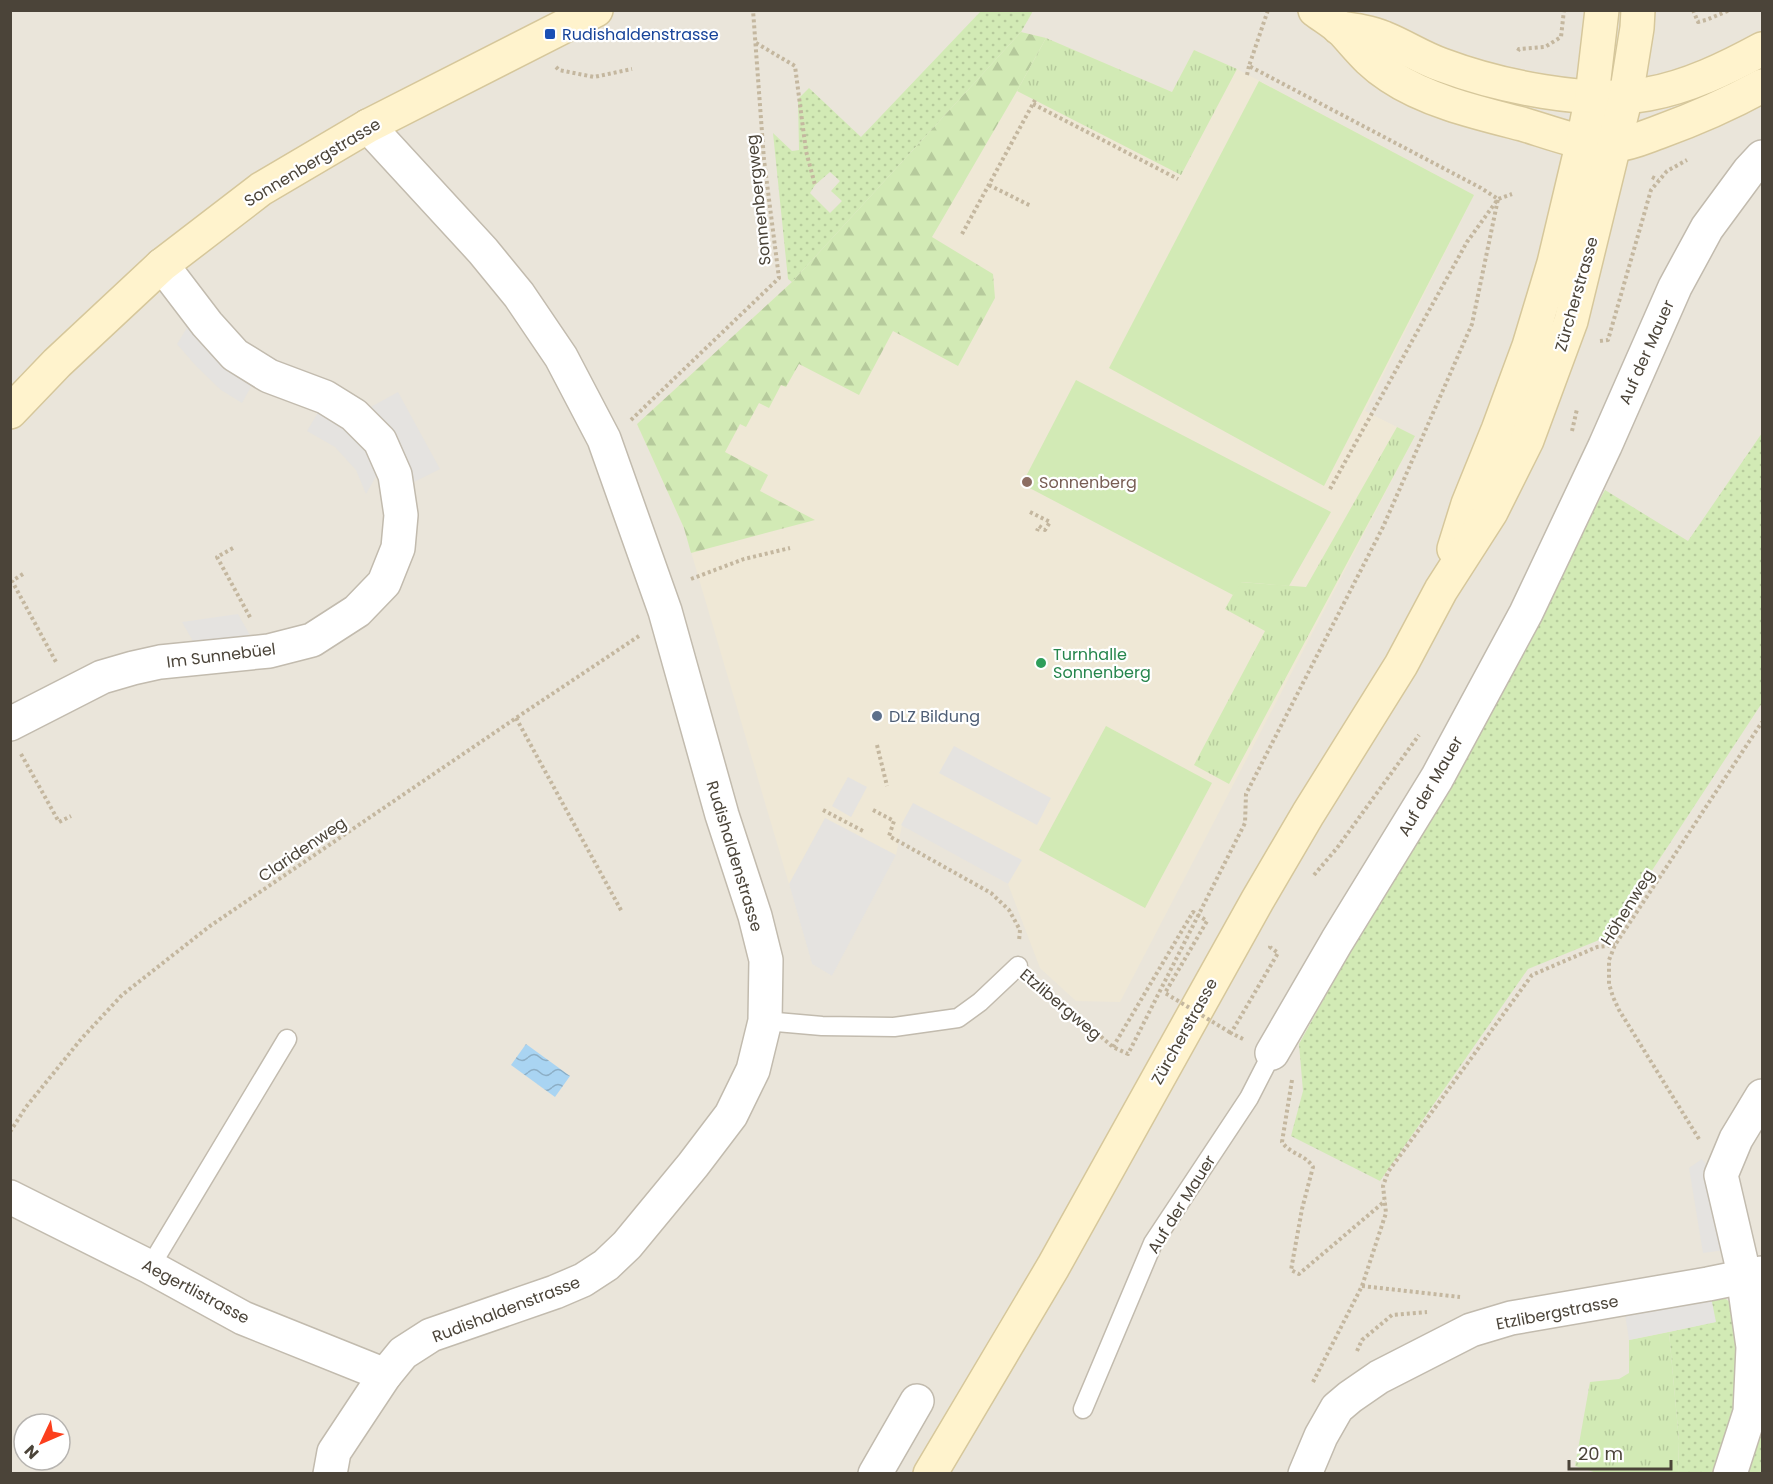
<svg xmlns="http://www.w3.org/2000/svg" width="1773" height="1484" viewBox="0 0 1773 1484" font-family="Poppins,sans-serif">
  <style>
    .residential { fill: #eae5da; fill-rule: evenodd }
    .education { fill: #efe8d6 }
    .grass { fill: url(#grass-dots); fill-rule: evenodd }
    .forest { fill: url(#forest-firs) }
    .park { fill: url(#park-tufts) }
    .pitch { fill: #d2eab5 }
    .parking { fill: #e5e3e0 }
    .water { fill: url(#water-waves) }
    .lines { fill: none; stroke-linecap: round; stroke-linejoin: round }
    .service-casing { stroke: #c2bbae; stroke-width: 21 }
    .minor-casing { stroke: #c2bbae; stroke-width: 36 }
    .secondary-casing { stroke: #d6c79b; stroke-width: 36 }
    .path { stroke: #c4b79f; stroke-width: 4; stroke-dasharray: 3 3; stroke-linecap: butt }
    .service { stroke: #fff; stroke-width: 18 }
    .minor { stroke: #fff; stroke-width: 33 }
    .secondary { stroke: #fff3cd; stroke-width: 33 }
    .path-bridge { stroke: #c4b79f; stroke-width: 4; stroke-dasharray: 3 3; stroke-linecap: butt }
    .transit-dot { fill: #1a4fb4; stroke: #fff; stroke-width: 2 }
    .education-dot { fill: #8d6e63; stroke: #fff; stroke-width: 2 }
    .leisure-dot { fill: #2e9e5b; stroke: #fff; stroke-width: 2 }
    .service-dot { fill: #5c6f8a; stroke: #fff; stroke-width: 2 }
    .labels { text-anchor: middle; stroke-width: 4.5; stroke-linejoin: round; paint-order: stroke }
    .transit-label { font-size: 16px; fill: #164399; stroke: #fff; text-anchor: start }
    .street-label { font-size: 16px; fill: #4b4439; stroke: #fff }
    .education-label { font-size: 16px; fill: #785e54; stroke: #fff; text-anchor: start }
    .leisure-label { font-size: 16px; fill: #27864d; stroke: #fff; text-anchor: start }
    .service-label { font-size: 16px; fill: #4e5e75; stroke: #fff; text-anchor: start }
  </style>
  <defs>
    <pattern id="grass-dots" width="8" height="8" patternUnits="userSpaceOnUse" patternTransform="scale(1.5)"><rect width="8" height="8" fill="#d2eab5"/><path d="M2 2h.1M6 6h.1" fill="none" stroke="#b6ca9c" stroke-width="1.8" stroke-linecap="round"/></pattern>
    <pattern id="forest-firs" width="22" height="20" patternUnits="userSpaceOnUse" patternTransform="scale(1.5)"><rect width="22" height="20" fill="#d2eab5"/><path d="M5 1l3.5 6h-7zM16 11l3.5 6h-7z" fill="#b6ca9c"/></pattern>
    <pattern id="park-tufts" width="24" height="20" patternUnits="userSpaceOnUse" patternTransform="scale(1.5)"><rect width="24" height="20" fill="#d2eab5"/><path d="M3 7l-1-3M5 7V3M7 7l1-3M15 17l-1-3M17 17v-4M19 17l1-3" fill="none" stroke="#b6ca9c"/></pattern>
    <pattern id="water-waves" width="16" height="10" patternUnits="userSpaceOnUse" patternTransform="scale(1.5)"><rect width="16" height="10" fill="#a9d4f2"/><path d="M0 5q4-4 8 0t8 0" fill="none" stroke="#8caec5"/></pattern>
  </defs>
  <rect width="100%" height="100%" fill="#f6f3ec"/>
  <path class="residential" d="M10,11H1762V1473H11ZM24,1424H60V1460H24Z"/>
  <polygon class="education" points="1021,32 1046,38 1172,92 1194,50 1237,69 1474,195 1365,411 1415,436 1120,1002 1076,1001 1040,968 1008,884 902,825 896,855 832,976 812,964 789,884 684,528 637,424 792,282"/>
  <g class="grass">
    <path d="M981,11H1033L1021,32L792,282L788,279L773,133L792,151L799,150L798,99L809,88L861,137ZM830,172L840,181L831,191L842,201L830,213L810,193L815,185Z"/>
    <polygon points="1762,433 1762,703 1609,936 1528,969 1380,1181 1291,1136 1303,1091 1299,1044 1605,490 1688,541"/>
    <path d="M1710,1292C1725,1296 1732,1302 1739,1316L1733,1422L1716,1473H1678L1679,1441L1669,1332L1715,1322Z"/>
    <polygon points="1762,1391 1762,1473 1743,1474"/>
  </g>
  <polygon class="forest" points="1021,32 1046,38 1017,91 932,237 993,274 995,298 958,366 893,331 859,395 799,364 786,387 781,385 769,408 759,403 746,427 740,424 725,452 768,475 760,491 815,520 691,553 684,528 637,424 792,282"/>
  <g class="park">
    <polygon points="1046,38 1172,92 1194,50 1237,69 1181,175 1017,91"/>
    <polygon points="1397,427 1415,436 1229,784 1194,765 1265,631 1225,609 1240,582 1306,587"/>
    <polygon points="1669,1332 1679,1441 1678,1473 1597,1473 1575,1466 1590,1382 1619,1379 1629,1373 1629,1340"/>
  </g>
  <g class="pitch">
    <polygon points="1259,81 1474,195 1324,486 1109,368"/>
    <polygon points="1076,380 1331,512 1289,586 1241,582 1233,595 1022,484"/>
    <polygon points="1106,726 1212,783 1145,908 1039,850"/>
  </g>
  <g class="parking">
    <polygon points="190,323 253,383 242,403 221,390 196,366 177,344"/>
    <polygon points="398,392 440,469 412,483 369,408"/>
    <polygon points="319,411 346,426 367,449 379,471 366,494 356,470 335,447 307,431"/>
    <polygon points="238,614 251,637 194,643 182,622"/>
    <polygon points="954,746 1051,798 1037,825 939,773"/>
    <polygon points="848,777 867,787 851,817 832,806"/>
    <polygon points="913,803 1022,860 1008,884 901,825"/>
    <polygon points="825,818 896,855 832,976 812,964 789,884"/>
    <polygon points="1702,1159 1712,1172 1725,1250 1703,1253 1689,1168"/>
    <polygon points="1710,1292 1716,1322 1629,1340 1624,1308"/>
  </g>
  <polygon class="water" points="526,1044 570,1076 555,1097 511,1065"/>
  <g class="lines">
    <defs>
      <g id="service">
        <polyline points="765,1021 822,1026 894,1027 958,1018 980,1002 1018,966"/>
        <polyline points="150,1267 287,1039"/>
        <polyline points="1083,1409 1153,1243 1249,1098 1272,1053"/>
      </g>
      <g id="minor">
        <polyline points="10,724 102,677 133,668 160,662 269,651 312,640 357,611 384,583 398,548 401,515 395,475 380,441 354,415 325,397 269,376 235,355 207,324 162,265"/>
        <polyline points="1272,1053 1337,941 1437,778 1526,613 1605,446 1675,287 1707,228 1749,171 1762,157"/>
        <polyline points="10,1197 150,1267 243,1318 385,1375"/>
        <polyline points="330,1474 334,1452 385,1375 403,1353 431,1335 555,1292 583,1280 606,1265 627,1245 693,1165 731,1115 753,1070 765,1021 766,960 755,916 722,815 665,611 604,439 561,357 519,295 483,251 368,126"/>
        <polyline points="875,1474 917,1401"/>
        <polyline points="1305,1474 1321,1436 1337,1408 1350,1397 1379,1377 1471,1330 1511,1318 1708,1284 1762,1273"/>
        <polyline points="1730,1474 1750,1412 1753,1347 1741,1261 1721,1175 1736,1139 1762,1096"/>
      </g>
      <g id="secondary">
        <path d="M1315,10C1323,16 1333,22 1341,29C1358,47 1368,62 1390,76C1427,101 1479,113 1522,124C1549,132 1587,147 1615,145C1630,144 1645,137 1659,132C1695,119 1729,104 1762,86"/>
        <path d="M1339,28C1354,30 1370,32 1384,38C1404,46 1422,58 1442,65C1498,86 1588,105 1648,94C1688,87 1727,68 1762,49"/>
        <polyline points="10,412 57,363 162,265 261,189 368,126 596,10"/>
        <polyline points="1454,549 1468,504 1498,430 1529,346 1554,263 1583,141 1592,96 1602,10"/>
        <polyline points="930,1474 1053,1267 1257,901 1308,814 1401,665 1441,590 1491,512 1527,440 1571,321 1626,96 1637,28 1638,10"/>
      </g>
    </defs>
    <use href="#service" class="service-casing"/>
    <use href="#minor" class="minor-casing"/>
    <use href="#secondary" class="secondary-casing"/>
    <g class="path">
      <polyline points="1693,10 1698,22 1706,20 1730,10"/>
      <polyline points="756,43 795,66 806,151 815,185"/>
      <polyline points="1518,51 1519,49 1545,47 1561,37 1564,10"/>
      <polyline points="556,67 559,70 594,77 632,69"/>
      <polyline points="1247,75 1249,66"/>
      <polyline points="1033,104 1178,179"/>
      <polyline points="1652,177 1658,180"/>
      <polyline points="989,185 1031,206"/>
      <polyline points="962,234 1035,100"/>
      <polyline points="1600,341 1608,340 1651,190 1667,171 1687,160"/>
      <polyline points="631,420 779,278 764,160 753,10"/>
      <polyline points="1572,431 1577,409"/>
      <polyline points="1330,489 1467,242 1498,199 1512,194"/>
      <polyline points="1030,512 1050,522 1045,530 1039,526 1037,531"/>
      <polyline points="233,548 217,557 251,619"/>
      <polyline points="23,574 12,581 56,662"/>
      <polyline points="691,579 744,559 790,548"/>
      <polyline points="516,718 622,912"/>
      <polyline points="877,745 887,786"/>
      <polyline points="21,754 59,822 71,816"/>
      <polyline points="823,810 863,831"/>
      <polyline points="873,810 894,821 889,836 991,893 1009,910 1020,930 1019,941"/>
      <polyline points="1314,875 1337,848 1419,735"/>
      <polyline points="1037,982 1113,1047 1128,1054 1245,823 1246,794 1383,527 1472,324 1498,199 1481,188 1249,66 1268,10"/>
      <polyline points="1243,1039 1231,1033 1278,953 1270,947 1271,945"/>
      <path d="M1292,1080L1282,1142C1291,1155 1305,1154 1313,1167L1302,1209L1291,1270L1299,1274L1385,1201"/>
      <polyline points="10,1132 26,1107 82,1038 122,995 210,926 516,718 639,636"/>
      <polyline points="1699,1139 1619,1010 1613,997 1609,984 1609,960 1615,945 1762,722"/>
      <polyline points="1362,1286 1460,1297"/>
      <polyline points="1357,1351 1362,1340 1392,1315 1427,1312"/>
      <polyline points="1313,1382 1362,1286 1386,1213 1383,1186 1388,1172 1532,975 1597,947 1615,945"/>
    </g>
    <use href="#service" class="service"/>
    <use href="#minor" class="minor"/>
    <use href="#secondary" class="secondary"/>
    <polyline class="path-bridge" points="1113,1047 1193,912 1207,921 1165,993 1231,1033"/>
  </g>
  <rect class="transit-dot" x="544" y="28" width="12" height="12" rx="3"/>
  <circle class="education-dot" cx="1027" cy="482" r="6"/>
  <circle class="leisure-dot" cx="1041" cy="663" r="6"/>
  <circle class="service-dot" cx="877" cy="716" r="6"/>
  <g class="labels">
    <g class="transit-label">
      <text x="562" y="40">Rudishaldenstrasse</text>
    </g>
    <g class="street-label">
      <text transform="translate(312 162) rotate(-31)" y="6">Sonnenbergstrasse</text>
      <text transform="translate(758 200) rotate(-96)" y="6">Sonnenbergweg</text>
      <text transform="translate(1576 294) rotate(-74)" y="6">Zürcherstrasse</text>
      <text transform="translate(1646 352) rotate(-66)" y="6">Auf der Mauer</text>
      <text transform="translate(221 655) rotate(-7)" y="6">Im Sunnebüel</text>
      <text transform="translate(1430 786) rotate(-60)" y="6">Auf der Mauer</text>
      <text transform="translate(302 849) rotate(-34)" y="6">Claridenweg</text>
      <text transform="translate(735 856) rotate(73)" y="6">Rudishaldenstrasse</text>
      <text transform="translate(1627 907) rotate(-58)" y="6">Höhenweg</text>
      <text transform="translate(1061 1004) rotate(40)" y="6">Etzlibergweg</text>
      <text transform="translate(1184 1031) rotate(-61)" y="6">Zürcherstrasse</text>
      <text transform="translate(1181 1204) rotate(-58)" y="6">Auf der Mauer</text>
      <text transform="translate(196 1291) rotate(28)" y="6">Aegertlistrasse</text>
      <text transform="translate(506 1309) rotate(-21)" y="6">Rudishaldenstrasse</text>
      <text transform="translate(1557 1312) rotate(-11)" y="6">Etzlibergstrasse</text>
    </g>
    <g class="education-label">
      <text x="1039" y="488">Sonnenberg</text>
    </g>
    <g class="leisure-label">
      <text x="1053" y="660">Turnhalle<tspan x="1053" dy="18">Sonnenberg</tspan></text>
    </g>
    <g class="service-label">
      <text x="889" y="722">DLZ Bildung</text>
    </g>
  </g>
  <rect width="1773" height="1484" fill="none" stroke="#4b4439" stroke-width="24"/>
  <g transform="translate(42 1442) rotate(226)"><circle r="28" fill="#ffffff" stroke="#b7b4b0" stroke-width="1.5"/>
  <path d="M0-4.5L10 22L0 15L-10 22Z" fill="#fc3f1d"/>
  <text y="-9" font-size="16" font-weight="bold" text-anchor="middle" fill="#4b4439">N</text>
  </g>
  <path d="M1569 1460v9h102v-9" fill="none" stroke="#4b4439" stroke-width="3"/>
  <text x="1578" y="1460" font-size="18" fill="#4b4439" stroke="#ffffff" stroke-width="4.5" paint-order="stroke">20 m</text>
</svg>
